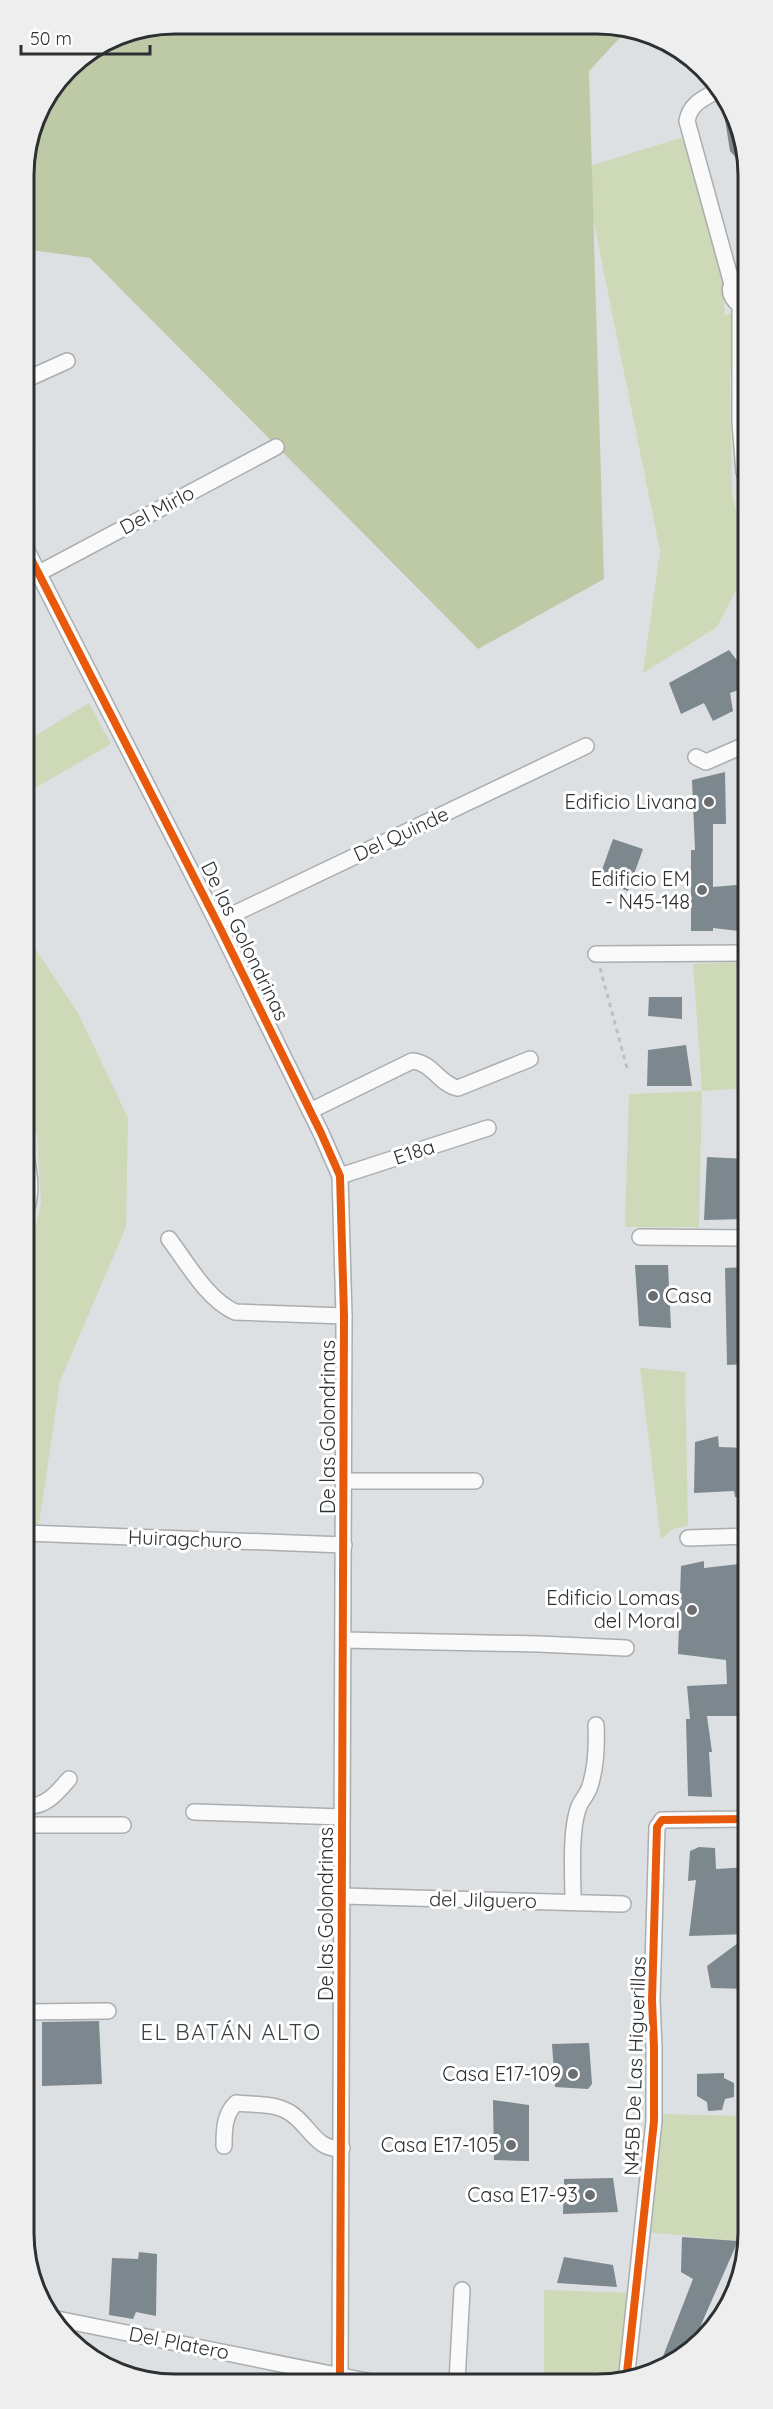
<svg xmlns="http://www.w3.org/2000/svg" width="773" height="2409" viewBox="0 0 773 2409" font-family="Quicksand,sans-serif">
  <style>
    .green { fill: #ced9b7 }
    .forest { fill: #bec9a6 }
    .building { fill: #7d878e }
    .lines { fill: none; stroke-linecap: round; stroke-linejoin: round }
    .street-casing { stroke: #abadaf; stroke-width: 18 }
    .path { stroke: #bdbfc1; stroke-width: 3; stroke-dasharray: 4.5 4.5; stroke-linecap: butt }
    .street { stroke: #fafafb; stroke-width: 15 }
    .cycleway-casing { stroke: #fff; stroke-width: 11 }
    .cycleway { stroke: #e8590c; stroke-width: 8 }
    .poi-dot { fill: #6b6e70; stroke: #fff; stroke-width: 2 }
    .labels { text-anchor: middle; stroke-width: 6; stroke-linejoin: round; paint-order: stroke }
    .street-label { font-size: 20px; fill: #2d3032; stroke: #fff }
    .poi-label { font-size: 20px; fill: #2d3032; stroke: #fff; text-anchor: end }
    .quarter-label { font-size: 22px; letter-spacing: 1.5px; fill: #3b4044; stroke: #fff }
    .rim { fill: none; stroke: #2d3032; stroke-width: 3 }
  </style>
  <rect width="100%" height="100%" fill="#dde0e2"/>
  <g class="green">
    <polygon points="690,135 722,282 725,316 736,310 730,377 732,492 747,563 740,582 717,627 643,673 660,551 583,168"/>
    <polygon points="89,703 111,744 25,794 25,742"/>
    <polygon points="25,933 78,1013 128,1118 126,1227 60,1381 39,1524 26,1524 26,1268 41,1203 37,1135 25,1118"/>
    <polygon points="747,962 747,1088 702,1091 699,1227 625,1227 629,1094 702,1091 693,964"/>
    <polygon points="640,1368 685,1372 688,1526 673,1529 661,1540"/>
    <polygon points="654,2114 749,2116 749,2243 745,2260 738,2241 646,2232"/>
    <polygon points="544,2290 637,2293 628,2382 544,2382"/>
  </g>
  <polygon class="forest" points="175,24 629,28 589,71 604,579 478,649 90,258 24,249 24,165 40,108 75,62 118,35"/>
  <g class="building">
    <polygon points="725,106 746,146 746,168 730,151 723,107"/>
    <polygon points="729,650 746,672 739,677 744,688 730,693 733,711 713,721 704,703 681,714 669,683"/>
    <polygon points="725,772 726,824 713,824 713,887 747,884 747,932 713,928 713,931 691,931 691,850 695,850 692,780"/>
    <polygon points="613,839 643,849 628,891 598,881"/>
    <polygon points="649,997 682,997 682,1019 648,1016"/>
    <polygon points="686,1045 692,1086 647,1086 648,1050"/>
    <polygon points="707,1157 747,1159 747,1219 704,1220"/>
    <polygon points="635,1265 668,1265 671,1328 639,1326"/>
    <polygon points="748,1267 748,1364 727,1365 725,1268"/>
    <polygon points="718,1436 719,1447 748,1448 748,1497 735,1497 734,1491 694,1493 695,1442"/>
    <polygon points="704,1561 704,1568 748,1563 748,1716 707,1716 712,1752 709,1752 712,1797 688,1796 686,1719 690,1719 687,1686 727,1684 726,1660 678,1654 681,1566"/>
    <polygon points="699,1847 715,1848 716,1869 748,1867 748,1934 689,1936 696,1880 688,1881 690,1851"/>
    <polygon points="742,1940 738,1963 748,1966 748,1989 711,1988 707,1966"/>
    <polygon points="99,2021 102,2084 42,2086 42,2022"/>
    <polygon points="589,2043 592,2084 588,2089 555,2087 552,2044"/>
    <polygon points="724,2073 724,2078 734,2083 734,2097 725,2099 722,2110 708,2111 707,2102 697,2096 697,2074"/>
    <polygon points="493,2100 529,2105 529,2161 494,2160"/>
    <polygon points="613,2178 618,2212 563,2214 564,2179"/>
    <polygon points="682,2237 738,2241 689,2352 677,2362 662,2359 693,2279 681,2272"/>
    <polygon points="139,2252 157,2254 156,2316 136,2312 133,2319 109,2315 112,2258 138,2259"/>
    <polygon points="564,2257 613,2265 617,2287 557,2283"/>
  </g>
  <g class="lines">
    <defs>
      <g id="street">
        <path d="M717,91C702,99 690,104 687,121L732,284"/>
        <path d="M746,276C730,277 726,291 736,302L746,305"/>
        <polyline points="740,304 740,423 744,472 747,479"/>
        <polyline points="25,380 67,361"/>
        <polyline points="747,515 747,531"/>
        <polyline points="25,547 217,922 321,1133 340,1176 344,1316 340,2375 338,2382"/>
        <polyline points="39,573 276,447"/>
        <polyline points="696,757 706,762 747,744"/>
        <polyline points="217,922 586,746"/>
        <polyline points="596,954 747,953"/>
        <path d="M310,1111L412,1061C432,1062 440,1085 458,1088L530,1059"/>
        <path d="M26,1157C30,1176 32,1192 26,1211"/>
        <polyline points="340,1176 488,1128"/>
        <polyline points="640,1237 747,1238"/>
        <path d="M169,1239C188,1264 206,1298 235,1312L344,1316"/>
        <polyline points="344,1481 475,1481"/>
        <polyline points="26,1533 344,1545"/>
        <polyline points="688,1538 748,1536"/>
        <polyline points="343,1640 539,1644 626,1648"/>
        <path d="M26,1806C45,1808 58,1792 69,1779"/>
        <polyline points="194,1812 342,1817"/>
        <polyline points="26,1825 123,1825"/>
        <polyline points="343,1896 623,1904"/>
        <path d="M573,1902C573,1876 570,1833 578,1809C580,1802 586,1796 589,1789C596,1769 597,1746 596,1725"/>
        <polyline points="27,2012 108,2011"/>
        <path d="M224,2146C224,2130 224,2115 236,2103C252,2105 272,2103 287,2111C308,2121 315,2152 342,2148"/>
        <polyline points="57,2319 371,2382"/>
        <polyline points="457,2382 462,2290"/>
        <polyline points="626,2382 654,2121 654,2048 652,2000 657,1827 662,1820 748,1819"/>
      </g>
    </defs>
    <use href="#street" class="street-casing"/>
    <polyline class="path" points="600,968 627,1068"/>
    <use href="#street" class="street"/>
    <defs>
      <g id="cycleway">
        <polyline points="25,547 217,922 321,1133 340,1176 344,1316 340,2375 338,2382"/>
        <polyline points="626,2382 654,2121 654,2048 652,2000 657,1827 662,1820 748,1819"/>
      </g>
    </defs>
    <use href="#cycleway" class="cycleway-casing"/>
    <use href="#cycleway" class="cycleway"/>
  </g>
  <g class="poi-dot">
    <circle cx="709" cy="802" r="6"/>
    <circle cx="702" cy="890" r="6"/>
    <circle cx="653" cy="1296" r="6"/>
    <circle cx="692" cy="1610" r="6"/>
    <circle cx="573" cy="2074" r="6"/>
    <circle cx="511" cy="2145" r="6"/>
    <circle cx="590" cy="2195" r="6"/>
  </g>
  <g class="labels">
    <g class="street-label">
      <text transform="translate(157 510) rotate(-28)" y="7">Del Mirlo</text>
      <text transform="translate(401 834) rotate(-25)" y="7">Del Quinde</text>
      <text transform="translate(245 941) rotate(64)" y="7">De las Golondrinas</text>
      <text transform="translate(414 1152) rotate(-18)" y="7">E18a</text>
      <text transform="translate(328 1427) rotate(-90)" y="7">De las Golondrinas</text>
      <text transform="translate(185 1539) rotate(2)" y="7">Huiragchuro</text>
      <text transform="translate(483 1900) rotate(1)" y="7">del Jilguero</text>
      <text transform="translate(326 1914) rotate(-90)" y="7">De las Golondrinas</text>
      <text transform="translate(635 2066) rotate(-88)" y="7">N45B De Las Higuerillas</text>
      <text transform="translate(179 2343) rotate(11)" y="7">Del Platero</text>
    </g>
    <g class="poi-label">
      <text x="697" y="809">Edificio Livana</text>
      <text x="690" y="886">Edificio EM<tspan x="690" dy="23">- N45-148</tspan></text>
      <text x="665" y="1303" text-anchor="start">Casa</text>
      <text x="680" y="1605">Edificio Lomas<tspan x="680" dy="23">del Moral</tspan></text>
      <text x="561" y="2081">Casa E17-109</text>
      <text x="499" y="2152">Casa E17-105</text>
      <text x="578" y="2202">Casa E17-93</text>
    </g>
    <g class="quarter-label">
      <text x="231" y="2040">EL BATÁN ALTO</text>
    </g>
  </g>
  <path d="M0 0H773V2409H0ZM175 34H597A141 141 0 0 1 738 175V2233A141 141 0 0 1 597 2374H175A141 141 0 0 1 34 2233V175A141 141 0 0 1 175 34Z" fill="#eeeeef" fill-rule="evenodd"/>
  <path class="rim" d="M175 34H597A141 141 0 0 1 738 175V2233A141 141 0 0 1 597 2374H175A141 141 0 0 1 34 2233V175A141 141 0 0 1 175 34Z"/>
  <path d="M21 45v9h129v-9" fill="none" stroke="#2d3032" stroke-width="3"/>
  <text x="30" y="45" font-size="18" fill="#2d3032" stroke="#ffffff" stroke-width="4.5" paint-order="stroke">50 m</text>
</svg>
